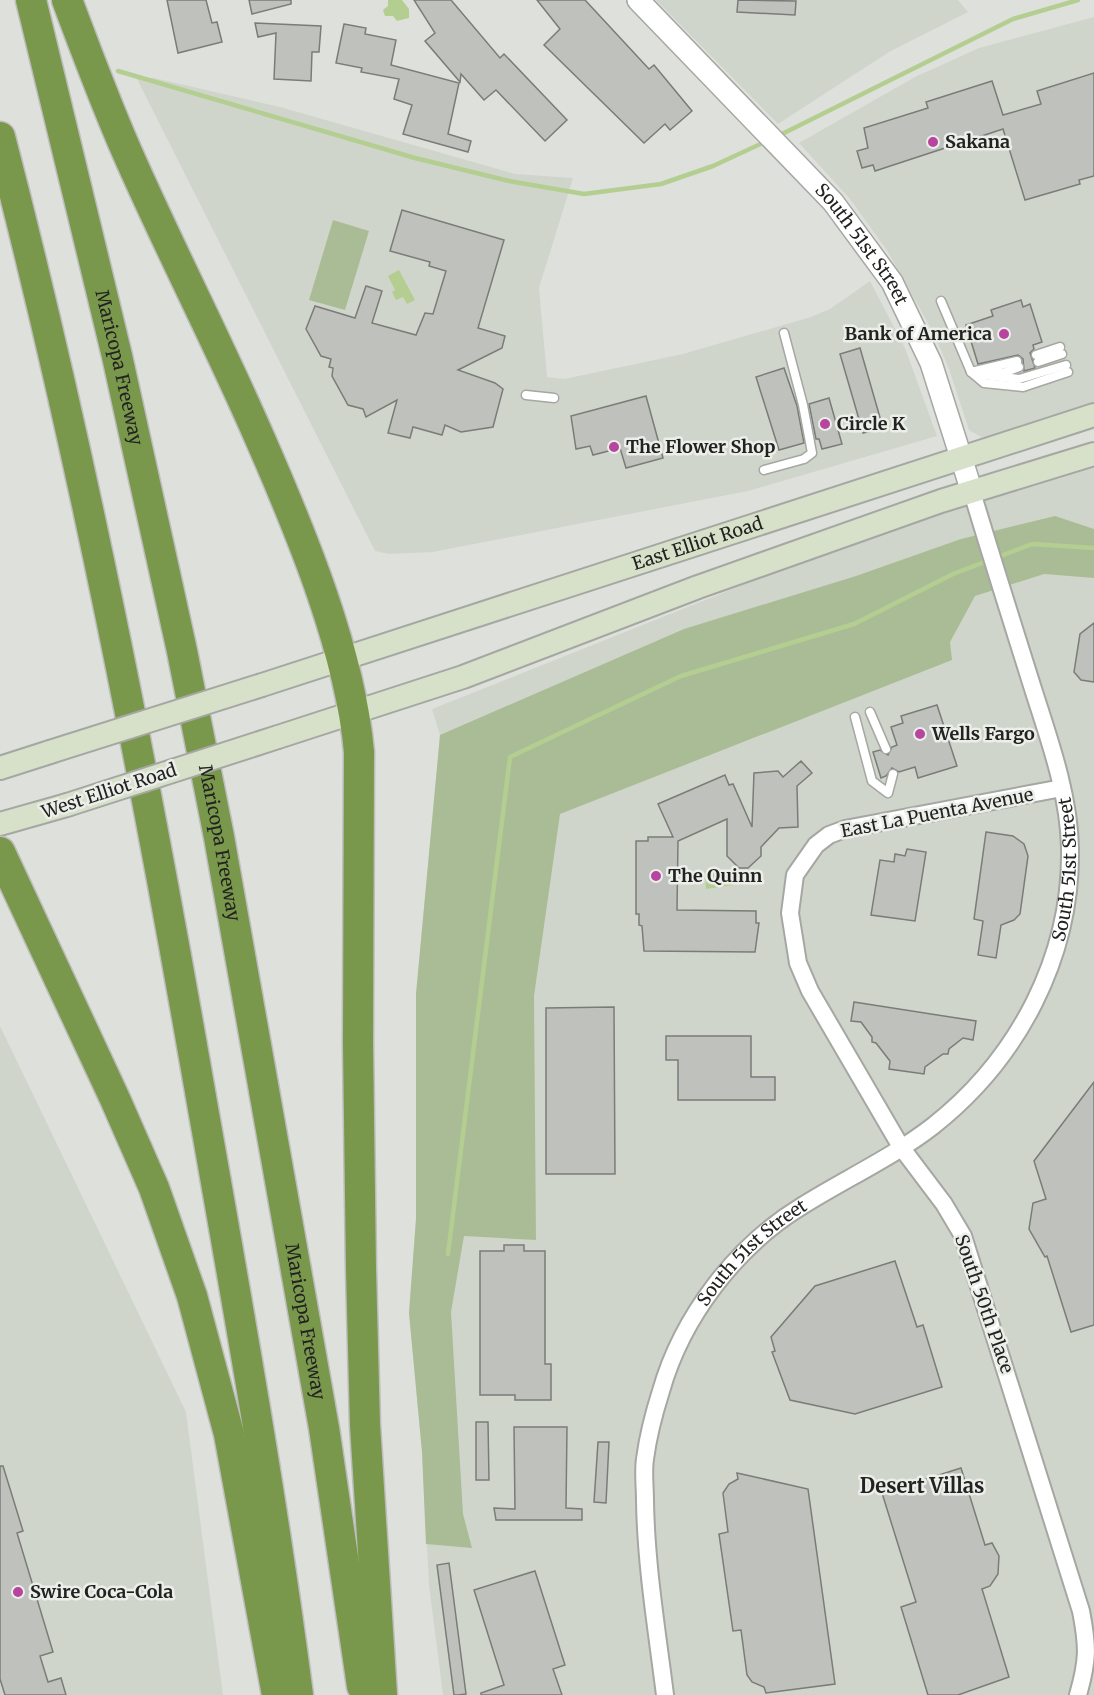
<svg xmlns="http://www.w3.org/2000/svg" width="1094" height="1695" viewBox="0 0 1094 1695" font-family="Merriweather,serif">
  <style>
    .built { fill: #d0d5cb }
    .green { fill: #aabc95 }
    .water { fill: #b4ce91 }
    .lines { fill: none; stroke-linecap: round; stroke-linejoin: round }
    .stream { stroke: #b4ce91; stroke-width: 4.5 }
    .building { fill: #bfc1bc; stroke: #7a7c78; stroke-width: 1.5 }
    .service-casing { stroke: #a5a7a3; stroke-width: 11 }
    .minor-casing { stroke: #a5a7a3; stroke-width: 20 }
    .tertiary-casing { stroke: #a5a7a3; stroke-width: 24 }
    .secondary-casing { stroke: #a5a7a3; stroke-width: 26 }
    .motorway-casing { stroke: #bdbdbc; stroke-width: 33 }
    .service { stroke: #fff; stroke-width: 8 }
    .minor { stroke: #fff; stroke-width: 16 }
    .tertiary { stroke: #fff; stroke-width: 21 }
    .secondary { stroke: #d7e0c9; stroke-width: 22 }
    .motorway { stroke: #7a984c; stroke-width: 30 }
    .secondary-bridge-casing { stroke: #a5a7a3; stroke-width: 26; stroke-linecap: butt }
    .secondary-bridge { stroke: #d7e0c9; stroke-width: 22 }
    .poi-dot { fill: #b7449e; stroke: #ebeee9; stroke-width: 2 }
    .labels { text-anchor: middle; stroke-width: 5; stroke-linejoin: round; paint-order: stroke }
    .poi-label { font-size: 18px; font-weight: bold; fill: #222321; stroke: #ebeee9; text-anchor: start }
    .street-label { font-size: 18px; fill: #222321; stroke: #ebeee9 }
    .neighbourhood-label { font-size: 20px; font-weight: bold; fill: #222321; stroke: #ebeee9 }
  </style>
  <rect width="100%" height="100%" fill="#dee0dc"/>
  <g class="built">
    <polygon points="656,0 958,0 968,12 889,52 778,124"/>
    <polygon points="1094,17 1094,404 983,438 969,430 949,369 934,334 888,252 850,199 799,143 915,77 979,48"/>
    <polygon points="154,78 280,107 515,174 573,178 539,288 547,377 564,379 683,354 811,317 830,309 870,281 905,348 937,436 748,491 433,552 389,554 375,551 137,79"/>
    <polygon points="1094,464 1094,1695 443,1695 429,1585 422,1452 409,1313 416,1219 416,994 440,735 432,709 843,545"/>
    <polygon points="0,1026 186,1412 223,1695 0,1695"/>
  </g>
  <g class="green">
    <polygon points="333,220 369,231 345,310 309,300"/>
    <polygon points="1055,516 1094,529 1094,578 1044,574 975,596 950,642 952,660 560,814 534,996 536,1240 464,1236 451,1312 463,1514 472,1548 426,1544 422,1452 409,1313 416,1219 416,994 440,735 684,629 856,576 961,539"/>
  </g>
  <g class="water">
    <polygon points="388,0 402,0 409,9 409,18 397,21 393,16 385,16 383,10 388,6"/>
    <polygon points="399,270 415,300 407,304 403,297 396,300 392,292 395,290 388,276"/>
    <polygon points="733,870 733,885 706,889 705,871"/>
  </g>
  <g class="lines">
    <g class="stream">
      <polyline points="118,71 415,158 509,181 584,194 661,184 713,166 767,141"/>
      <polyline points="778,136 1013,19 1078,0"/>
      <polyline points="448,1254 510,757 681,676 854,624 953,574 1032,544 1094,548"/>
    </g>
  </g>
  <g class="building">
    <polygon points="167,0 206,0 212,23 217,22 222,42 178,53"/>
    <polygon points="249,0 291,0 291,4 252,14"/>
    <polygon points="414,0 451,0 500,58 504,54 567,120 545,141 496,90 484,100 461,74 460,82 425,41 435,33"/>
    <polygon points="537,0 585,0 649,69 654,65 692,111 670,130 665,124 644,143 544,45 560,29"/>
    <polygon points="738,0 796,1 795,15 737,12"/>
    <polygon points="255,23 321,26 319,52 312,52 311,81 274,79 276,33 258,37"/>
    <polygon points="344,24 366,28 365,34 396,40 391,65 459,83 448,134 471,141 468,152 403,134 412,105 394,99 399,79 361,72 362,68 336,63"/>
    <polygon points="1094,73 1094,176 1079,180 1080,184 1025,200 1003,129 875,171 873,165 862,168 857,151 868,148 864,128 928,108 926,102 992,81 1003,115 1041,104 1037,91"/>
    <polygon points="402,210 504,240 478,328 505,336 502,348 458,370 495,383 503,389 493,427 461,432 445,425 442,435 413,427 410,438 388,433 397,400 366,417 363,409 348,405 332,376 333,368 329,367 331,359 321,356 306,329 315,306 355,318 366,286 382,291 372,323 416,335 425,313 433,314 446,271 429,266 430,262 390,251"/>
    <polygon points="1021,300 1023,307 1030,304 1042,342 1033,345 1034,349 1030,353 1035,368 1024,371 1023,359 1018,355 978,364 966,325 993,316 991,310"/>
    <polygon points="860,348 883,428 863,433 840,354"/>
    <polygon points="784,368 797,406 804,443 779,450 756,377"/>
    <polygon points="646,396 663,458 626,468 620,448 593,455 590,446 576,449 571,416"/>
    <polygon points="829,398 842,444 822,449 819,439 816,439 809,404"/>
    <polygon points="1094,623 1094,682 1081,680 1074,672 1080,634"/>
    <polygon points="937,705 957,766 918,778 915,767 899,772 892,768 886,776 881,778 873,752 880,750 888,755 892,747 897,745 891,727 903,723 901,716"/>
    <polygon points="801,761 812,773 797,786 798,827 779,828 761,847 761,856 748,868 739,868 727,856 727,819 678,841 677,910 756,911 756,923 759,923 755,952 644,951 642,926 639,925 639,914 636,914 636,841 648,841 648,837 673,837 658,804 725,775 729,785 733,784 752,827 754,773 778,771 783,777"/>
    <polygon points="986,832 1013,836 1024,844 1028,856 1020,914 1014,920 1001,925 996,958 978,955 983,921 974,919"/>
    <polygon points="907,849 926,852 915,921 871,915 880,860 894,862 895,854 905,856"/>
    <polygon points="854,1002 976,1021 973,1040 963,1038 949,1049 948,1054 943,1054 925,1067 924,1074 889,1069 890,1061 876,1043 872,1042 872,1037 861,1022 851,1021"/>
    <polygon points="614,1007 615,1174 546,1174 546,1008"/>
    <polygon points="666,1036 751,1036 751,1077 775,1077 775,1100 678,1100 678,1060 666,1060"/>
    <polygon points="1094,1082 1094,1325 1071,1332 1047,1256 1045,1257 1029,1229 1033,1203 1046,1199 1034,1161"/>
    <polygon points="504,1245 524,1245 524,1251 545,1251 545,1364 551,1364 551,1400 515,1400 515,1395 480,1395 480,1251 504,1251"/>
    <polygon points="895,1261 917,1327 923,1325 942,1387 855,1414 790,1400 772,1352 775,1351 771,1337 815,1286"/>
    <polygon points="476,1422 488,1422 489,1480 476,1480"/>
    <polygon points="514,1427 567,1427 566,1508 582,1509 582,1520 496,1520 494,1508 515,1509"/>
    <polygon points="598,1442 609,1442 606,1503 594,1502"/>
    <polygon points="0,1466 3,1466 23,1531 17,1533 53,1652 40,1656 48,1682 61,1678 66,1695 5,1695 0,1679"/>
    <polygon points="961,1468 985,1545 992,1543 999,1556 998,1574 990,1586 982,1589 1009,1677 958,1695 928,1695 901,1607 916,1602 882,1493"/>
    <polygon points="737,1473 808,1489 835,1684 766,1693 764,1687 752,1682 747,1675 741,1630 733,1631 719,1534 728,1532 723,1493 729,1484 738,1479"/>
    <polygon points="449,1563 466,1694 458,1695 454,1695 437,1565"/>
    <polygon points="535,1571 565,1665 553,1669 562,1695 481,1695 481,1693 504,1685 474,1590"/>
  </g>
  <g class="lines">
    <defs>
      <g id="service">
        <polyline points="941,301 971,372 984,383 1023,387 1068,372"/>
        <polyline points="1036,355 1060,347"/>
        <polyline points="1038,362 1062,354"/>
        <polyline points="991,369 1003,373 1019,367"/>
        <polyline points="971,372 1017,361"/>
        <polyline points="974,374 1019,379 1066,365"/>
        <polyline points="526,395 554,398"/>
        <polyline points="764,470 804,459 812,453 803,405 784,333"/>
        <polyline points="870,712 886,749"/>
        <polyline points="855,717 872,781 888,793 893,774"/>
      </g>
      <g id="minor">
        <path d="M1062,788L845,829L829,835L816,845L795,875L790,913L798,963L810,991L901,1147L944,1204L963,1236L1081,1611C1088,1647 1088,1660 1078,1695"/>
        <path id="s1" d="M665,1695C657,1631 646,1566 645,1501C645,1487 643,1472 645,1459C648,1436 654,1413 661,1391C682,1317 736,1246 802,1206C845,1179 893,1157 933,1126C1018,1059 1072,957 1070,848C1069,795 1050,742 1034,692C1013,625 992,559 972,492"/>
      </g>
      <g id="tertiary">
        <path id="s2" d="M638,0L833,202L892,282L931,363L972,492"/>
      </g>
      <g id="secondary">
        <path id="s3" d="M262,685L1094,415"/>
        <polyline points="278,737 463,677 698,587 941,501 1094,454"/>
        <polyline points="0,768 50,752"/>
        <polyline points="0,824 67,805"/>
      </g>
      <g id="motorway">
        <path id="s4" d="M31,0L117,356L182,651L219,837L324,1428L362,1686"/>
        <path d="M67,0C86,51 105,102 127,152C170,250 219,344 261,441C302,535 350,651 359,752L358,1043L361,1269L365,1425L382,1695"/>
        <path d="M0,137C82,453 145,775 201,1097C236,1296 272,1495 298,1695"/>
        <polyline points="0,852 115,1099 154,1188 192,1296 229,1434 277,1695"/>
      </g>
    </defs>
    <use href="#service" class="service-casing"/>
    <use href="#minor" class="minor-casing"/>
    <use href="#tertiary" class="tertiary-casing"/>
    <use href="#secondary" class="secondary-casing"/>
    <use href="#motorway" class="motorway-casing"/>
    <use href="#service" class="service"/>
    <use href="#minor" class="minor"/>
    <use href="#tertiary" class="tertiary"/>
    <use href="#secondary" class="secondary"/>
    <use href="#motorway" class="motorway"/>
    <defs>
      <g id="secondary-bridge">
        <polyline points="50,752 262,685"/>
        <polyline points="67,805 278,737"/>
      </g>
    </defs>
    <use href="#secondary-bridge" class="secondary-bridge-casing"/>
    <use href="#secondary-bridge" class="secondary-bridge"/>
  </g>
  <g class="poi-dot">
    <circle cx="933" cy="142" r="6"/>
    <circle cx="1004" cy="334" r="6"/>
    <circle cx="825" cy="424" r="6"/>
    <circle cx="614" cy="447" r="6"/>
    <circle cx="920" cy="734" r="6"/>
    <circle cx="656" cy="876" r="6"/>
    <circle cx="18" cy="1592" r="6"/>
  </g>
  <g class="labels">
    <g class="poi-label">
      <text x="945" y="148">Sakana</text>
      <text x="992" y="340" text-anchor="end">Bank of America</text>
      <text x="837" y="430">Circle K</text>
      <text x="626" y="453">The Flower Shop</text>
      <text x="932" y="740">Wells Fargo</text>
      <text x="668" y="882">The Quinn</text>
      <text x="30" y="1598">Swire Coca-Cola</text>
    </g>
    <g class="street-label">
      <text dy="6" stroke="none"><textPath href="#s2" startOffset="332">South 51st Street</textPath></text>
      <text dy="6" stroke="none"><textPath href="#s4" startOffset="378">Maricopa Freeway</textPath></text>
      <text dy="6" stroke="none"><textPath href="#s3" startOffset="458">East Elliot Road</textPath></text>
      <text transform="translate(109 791) rotate(-18)" y="6">West Elliot Road</text>
      <text transform="translate(937 813) rotate(-11)" y="6">East La Puenta Avenue</text>
      <text dy="6" stroke="none"><textPath href="#s4" startOffset="864">Maricopa Freeway</textPath></text>
      <text dy="6" stroke="none"><textPath href="#s1" startOffset="998">South 51st Street</textPath></text>
      <text dy="6" stroke="none"><textPath href="#s1" startOffset="476">South 51st Street</textPath></text>
      <text transform="translate(984 1304) rotate(71)" y="6">South 50th Place</text>
      <text dy="6" stroke="none"><textPath href="#s4" startOffset="1350">Maricopa Freeway</textPath></text>
    </g>
    <g class="neighbourhood-label">
      <text x="922" y="1493">Desert Villas</text>
    </g>
  </g>
</svg>
